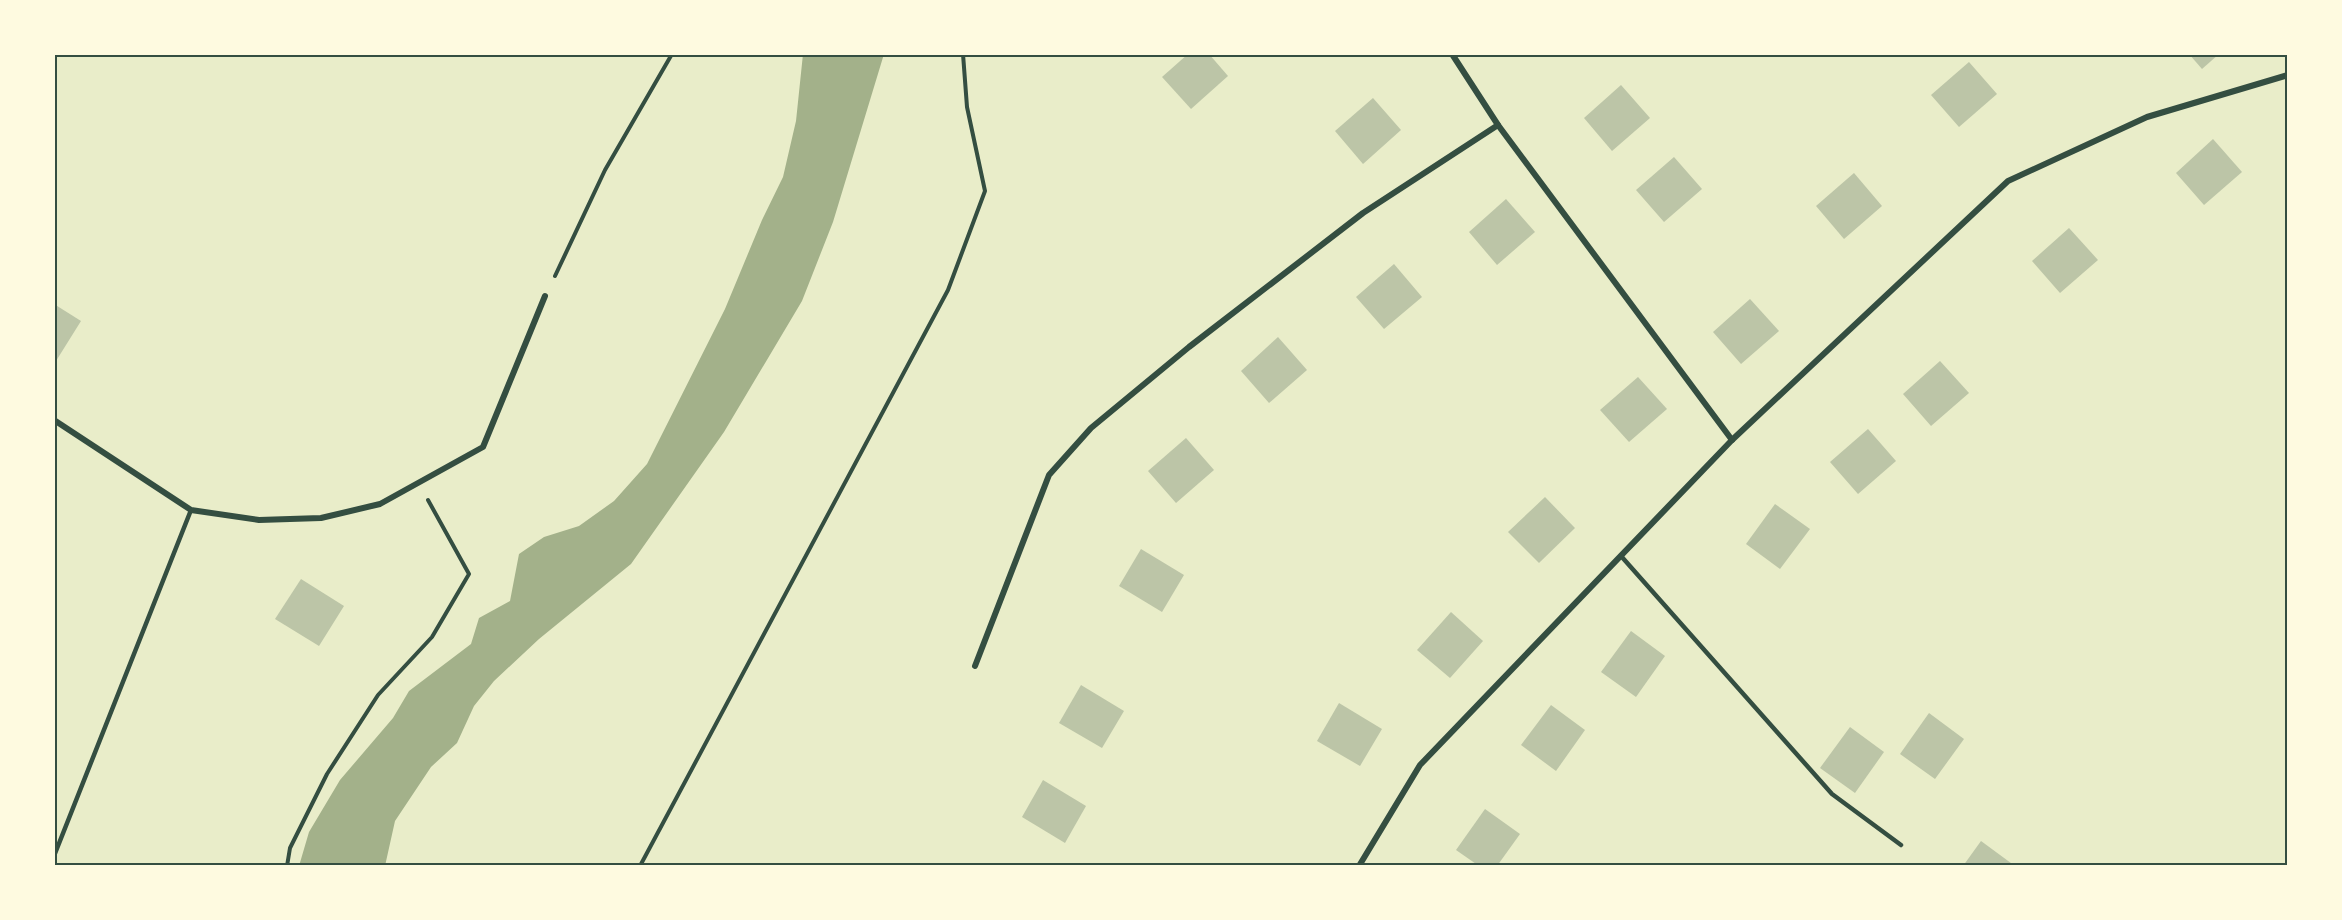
<svg xmlns="http://www.w3.org/2000/svg" width="2342" height="920" viewBox="0 0 2342 920" font-family="Merriweather,serif">
  <style>
    .water { fill: #a3b18a }
    .building { fill: #bcc5a7 }
    .lines { fill: none; stroke-linecap: round; stroke-linejoin: round }
    .path { stroke: #344e41; stroke-width: 4 }
    .service { stroke: #344e41; stroke-width: 4.5 }
    .minor { stroke: #344e41; stroke-width: 6 }
    .neatline { fill: none; stroke: #344e41; stroke-width: 2 }
  </style>
  <rect width="100%" height="100%" fill="#e9edc9"/>
  <polygon class="water" points="803,54 884,54 833,222 802,301 724,432 631,564 539,639 494,681 474,706 457,743 431,767 395,821 385,866 299,866 309,832 340,780 393,718 409,691 471,644 479,618 510,601 519,554 544,537 579,526 614,501 647,464 725,309 762,220 783,177 796,121"/>
  <g class="building">
    <polygon points="1188,54 1209,54 1228,76 1191,109 1162,77"/>
    <polygon points="2189,54 2219,54 2202,69"/>
    <polygon points="1969,62 1997,94 1959,127 1931,95"/>
    <polygon points="1621,85 1650,118 1612,151 1584,118"/>
    <polygon points="1373,98 1401,130 1363,164 1335,131"/>
    <polygon points="2213,139 2242,172 2204,205 2176,173"/>
    <polygon points="1674,157 1702,189 1664,222 1636,190"/>
    <polygon points="1854,173 1882,206 1844,239 1816,206"/>
    <polygon points="1506,199 1535,232 1497,265 1469,232"/>
    <polygon points="2069,228 2098,260 2060,293 2032,261"/>
    <polygon points="1394,264 1422,297 1384,329 1356,297"/>
    <polygon points="1750,299 1779,331 1741,364 1713,332"/>
    <polygon points="54,304 81,321 56,361 54,360"/>
    <polygon points="1278,337 1307,370 1269,403 1241,371"/>
    <polygon points="1940,361 1969,393 1931,426 1903,394"/>
    <polygon points="1638,377 1667,409 1629,442 1600,410"/>
    <polygon points="1868,429 1896,461 1858,494 1830,462"/>
    <polygon points="1186,438 1214,470 1176,503 1148,471"/>
    <polygon points="1545,497 1575,528 1539,563 1508,532"/>
    <polygon points="1775,504 1810,529 1780,569 1746,544"/>
    <polygon points="1141,549 1184,575 1162,612 1119,586"/>
    <polygon points="301,579 344,606 319,646 275,619"/>
    <polygon points="1451,612 1483,641 1450,678 1417,650"/>
    <polygon points="1631,631 1665,656 1636,697 1601,672"/>
    <polygon points="1081,685 1124,711 1102,748 1059,723"/>
    <polygon points="1339,703 1382,729 1360,766 1317,741"/>
    <polygon points="1551,705 1585,730 1556,771 1521,745"/>
    <polygon points="1929,713 1964,739 1935,779 1900,754"/>
    <polygon points="1850,727 1884,752 1855,793 1820,768"/>
    <polygon points="1043,780 1086,806 1065,843 1022,817"/>
    <polygon points="1485,809 1520,834 1497,866 1479,866 1456,850"/>
    <polygon points="1981,841 2015,866 1963,866"/>
  </g>
  <g class="lines">
    <g class="path">
      <polyline points="555,276 605,170 672,54"/>
      <polyline points="287,866 290,848 327,774 378,695 432,637 469,574 428,500"/>
      <polyline points="640,866 948,290 985,191 967,107 963,54"/>
    </g>
    <g class="service">
      <polyline points="1621,556 1832,794 1901,845"/>
      <polyline points="54,856 191,510"/>
    </g>
    <g class="minor">
      <polyline points="1452,54 1498,125 1732,440"/>
      <polyline points="54,420 191,510 259,520 321,518 380,504 483,447 545,296"/>
      <polyline points="975,666 1049,475 1091,428 1189,347 1363,213 1498,125"/>
      <polyline points="1359,866 1420,765 1732,440 2008,181 2147,117 2288,75"/>
    </g>
  </g>
  <rect width="2342" height="920" fill="none" stroke="#fefae0" stroke-width="111"/>
  <rect x="56" y="56" width="2230" height="808" class="neatline"/>
</svg>
